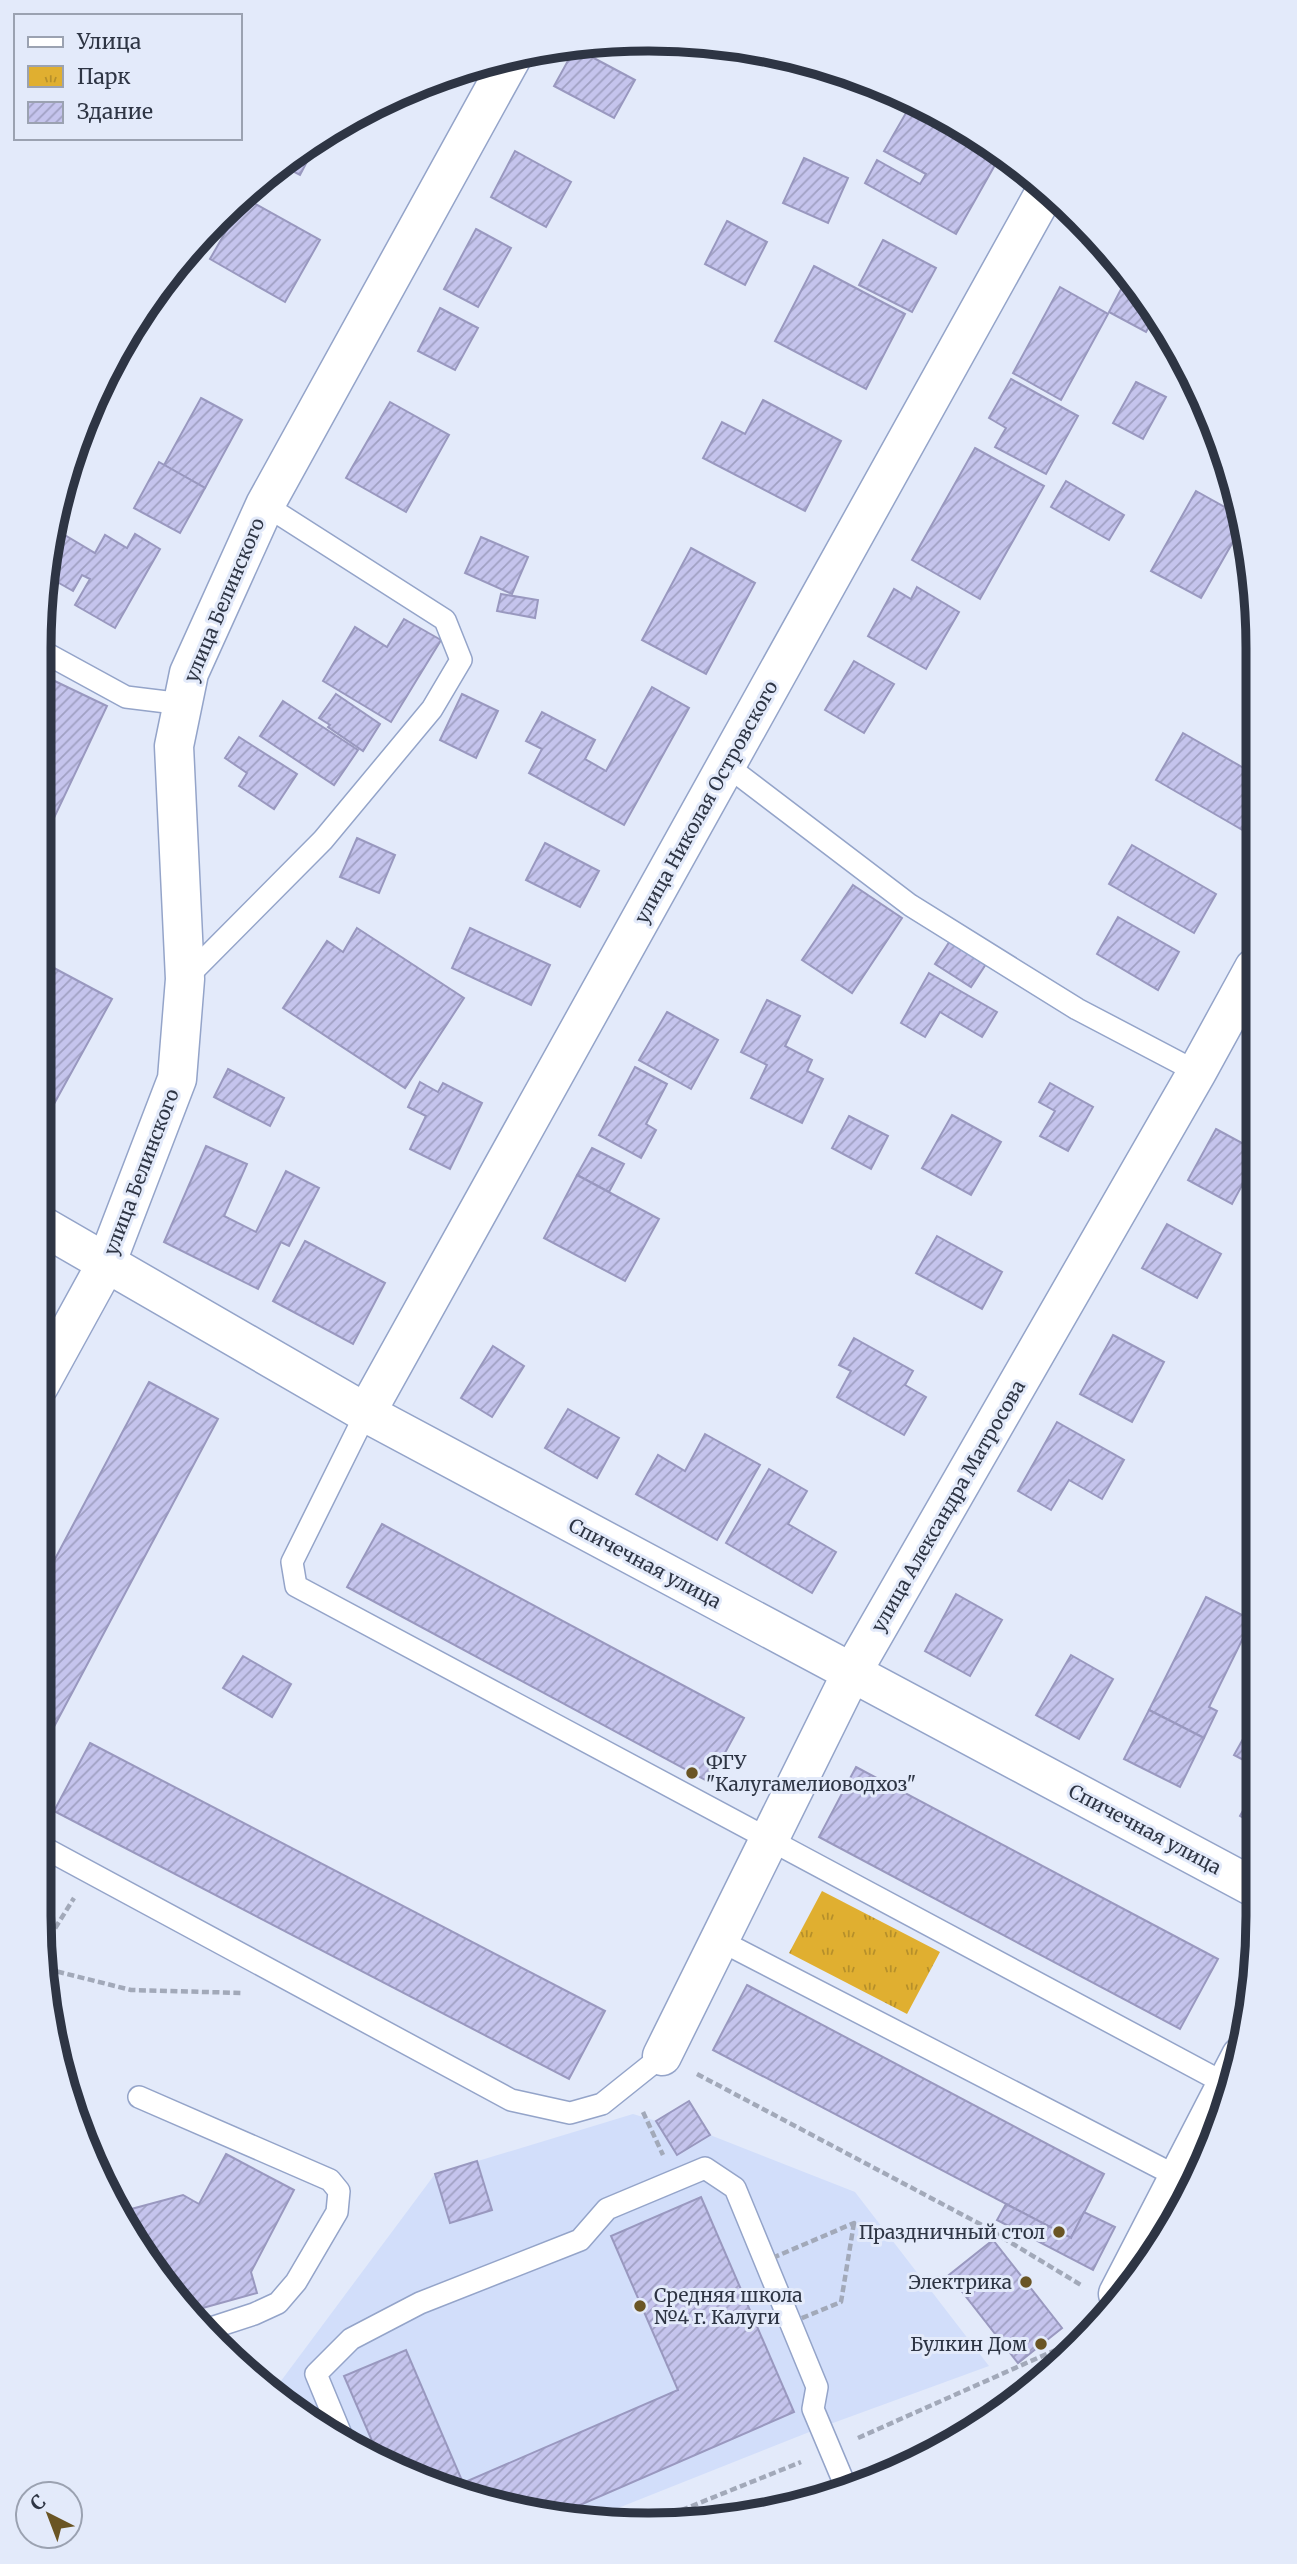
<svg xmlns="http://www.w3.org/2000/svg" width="1297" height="2564" viewBox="0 0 1297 2564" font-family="Merriweather,serif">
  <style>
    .built { fill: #d2defa }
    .park { fill: url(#park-tufts) }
    .building { fill: url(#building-hatch); stroke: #9998bf; stroke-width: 2 }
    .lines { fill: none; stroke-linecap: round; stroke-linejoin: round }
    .lane-casing { stroke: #94a4c9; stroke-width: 24 }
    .street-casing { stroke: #94a4c9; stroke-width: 41 }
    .path { stroke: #a2a9b9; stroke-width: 4.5; stroke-dasharray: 7 3.5; stroke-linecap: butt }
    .lane { stroke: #fff; stroke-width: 21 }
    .street { stroke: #fff; stroke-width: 38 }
    .poi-dot { fill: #6a5524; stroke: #e3eafa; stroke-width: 2.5 }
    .labels { text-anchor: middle; stroke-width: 6; stroke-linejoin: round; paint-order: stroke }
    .street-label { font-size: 19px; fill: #2e3544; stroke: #e3eafa }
    .poi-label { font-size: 19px; fill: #2e3544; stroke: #e3eafa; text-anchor: end }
    .rim { fill: none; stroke: #2e3544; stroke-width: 9 }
  </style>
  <defs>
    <pattern id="park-tufts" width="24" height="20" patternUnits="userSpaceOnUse" patternTransform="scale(1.75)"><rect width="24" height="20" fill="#e0af30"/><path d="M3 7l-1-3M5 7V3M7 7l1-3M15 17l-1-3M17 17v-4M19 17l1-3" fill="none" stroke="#b68f2a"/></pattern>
    <pattern id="building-hatch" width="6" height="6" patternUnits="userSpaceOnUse" patternTransform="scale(1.75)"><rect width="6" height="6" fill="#c5c4ed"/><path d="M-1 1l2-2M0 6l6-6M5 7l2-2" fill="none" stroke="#a0a0c2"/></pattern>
  </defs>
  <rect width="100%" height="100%" fill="#e3eafa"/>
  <polygon class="built" points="633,2114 656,2121 677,2155 710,2135 855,2192 989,2366 822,2427 598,2516 529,2514 343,2444 272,2393 435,2174"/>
  <polygon class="park" points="822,1891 940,1952 907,2014 789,1953"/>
  <g class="building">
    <polygon points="665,41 658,54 635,42"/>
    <polygon points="575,48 635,80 614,118 554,86"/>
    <polygon points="424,84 417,98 406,92"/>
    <polygon points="910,106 949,128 952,123 980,140 978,143 1000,156 956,234 865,183 877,160 920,184 926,174 884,151"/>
    <polygon points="320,137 300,175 281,165"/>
    <polygon points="515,151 571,182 546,227 491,197"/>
    <polygon points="804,158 848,178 828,223 783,203"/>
    <polygon points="245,198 320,240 285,302 210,259"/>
    <polygon points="727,221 767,242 745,285 705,264"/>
    <polygon points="476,229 511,248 478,307 444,289"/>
    <polygon points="1088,233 1115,260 1083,243"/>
    <polygon points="883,240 936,268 912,312 859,285"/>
    <polygon points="814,266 905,314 866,389 775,341"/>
    <polygon points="1129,274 1155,316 1146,332 1109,312"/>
    <polygon points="1060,287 1108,314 1061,400 1013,373"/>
    <polygon points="440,308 478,328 455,370 418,351"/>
    <polygon points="1011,379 1078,416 1046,474 995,447 1006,428 989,418"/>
    <polygon points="1136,382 1166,397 1143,439 1113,423"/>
    <polygon points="201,398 242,420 205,488 164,465"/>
    <polygon points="763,400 841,441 805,511 703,458 722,422 745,434"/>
    <polygon points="390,402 449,435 406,512 346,478"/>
    <polygon points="975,448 1044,486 980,599 912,560"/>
    <polygon points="159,462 205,488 180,533 134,508"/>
    <polygon points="1066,481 1124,515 1109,540 1051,507"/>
    <polygon points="1196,491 1239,515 1242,526 1201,598 1151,571"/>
    <polygon points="53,528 95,553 105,535 127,548 135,534 160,549 115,628 75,605 90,579 82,575 73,591 45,575"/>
    <polygon points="481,537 528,557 512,594 465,573"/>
    <polygon points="691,548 755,583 706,674 642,640"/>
    <polygon points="917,587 959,612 926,669 868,636 894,589 911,599"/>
    <polygon points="501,594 538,600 535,618 497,611"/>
    <polygon points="404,619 441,640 391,722 323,681 355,627 387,647"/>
    <polygon points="854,661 894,684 864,733 825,710"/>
    <polygon points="40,674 107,706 44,839 40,837"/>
    <polygon points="652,687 689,708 624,825 529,773 542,749 526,741 542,712 595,740 585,759 606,771"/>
    <polygon points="336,694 380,724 363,751 328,727 330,725 319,718"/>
    <polygon points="462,694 498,711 476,758 440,740"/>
    <polygon points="283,701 358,750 334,785 260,736"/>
    <polygon points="1183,733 1254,774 1254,830 1251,835 1156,780"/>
    <polygon points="239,737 297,774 274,809 239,786 247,773 225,758"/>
    <polygon points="357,838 395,855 379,893 340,877"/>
    <polygon points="545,843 599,871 580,907 526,880"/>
    <polygon points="1132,845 1216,894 1194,933 1109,884"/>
    <polygon points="853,885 902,918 852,993 802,960"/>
    <polygon points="1118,917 1179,952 1158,990 1097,954"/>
    <polygon points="357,928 464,998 405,1088 283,1008 327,941 343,952"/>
    <polygon points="470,928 550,965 531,1005 452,968"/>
    <polygon points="950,941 986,964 971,987 935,964"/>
    <polygon points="39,960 112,999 39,1131"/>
    <polygon points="929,973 997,1012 982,1037 940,1012 925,1037 901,1023"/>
    <polygon points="767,1000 800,1016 785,1046 812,1060 807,1071 823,1079 802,1123 751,1098 767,1065 741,1052"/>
    <polygon points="667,1012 718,1040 691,1089 639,1060"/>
    <polygon points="635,1067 667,1084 646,1124 656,1130 641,1158 599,1135"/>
    <polygon points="228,1069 284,1098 270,1126 214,1097"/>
    <polygon points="420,1082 438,1092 443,1083 482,1103 450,1169 410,1149 426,1116 408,1107"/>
    <polygon points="1050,1083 1093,1107 1068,1151 1040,1136 1055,1111 1039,1102"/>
    <polygon points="952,1115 1001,1142 971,1195 922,1168"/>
    <polygon points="849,1116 888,1136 871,1169 832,1148"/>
    <polygon points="1216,1129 1255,1150 1255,1161 1232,1204 1188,1180"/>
    <polygon points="206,1146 247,1164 224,1216 256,1232 286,1171 319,1188 289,1246 281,1242 258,1289 164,1242"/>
    <polygon points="592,1148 624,1164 609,1192 577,1175"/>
    <polygon points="577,1175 659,1219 625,1281 544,1238"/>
    <polygon points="1167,1224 1221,1254 1197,1298 1142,1268"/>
    <polygon points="937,1236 1002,1272 982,1309 916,1273"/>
    <polygon points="305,1241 385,1283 353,1344 273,1301"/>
    <polygon points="1113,1335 1164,1362 1132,1422 1080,1394"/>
    <polygon points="854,1338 913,1371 905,1385 926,1397 904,1435 837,1397 851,1371 839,1365"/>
    <polygon points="493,1346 524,1366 492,1417 461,1398"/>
    <polygon points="149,1382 218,1419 49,1736 39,1730 39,1589"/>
    <polygon points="568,1409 619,1438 597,1478 545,1448"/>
    <polygon points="1057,1422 1124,1460 1102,1499 1069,1480 1051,1510 1018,1491"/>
    <polygon points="705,1434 760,1465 717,1540 636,1494 658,1455 685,1471"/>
    <polygon points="769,1469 807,1491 788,1524 836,1552 812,1593 726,1543"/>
    <polygon points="382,1524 744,1718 709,1782 347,1587"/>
    <polygon points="956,1594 1002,1620 970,1676 925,1651"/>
    <polygon points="1206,1597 1252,1620 1209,1707 1217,1711 1204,1738 1149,1710"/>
    <polygon points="1071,1655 1113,1679 1079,1739 1036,1715"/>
    <polygon points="243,1656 291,1684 272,1717 223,1688"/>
    <polygon points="1149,1710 1204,1738 1180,1787 1124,1759"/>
    <polygon points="1257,1714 1257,1767 1234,1755"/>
    <polygon points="90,1743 605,2011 569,2079 54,1811"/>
    <polygon points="856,1767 1218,1959 1180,2029 819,1837"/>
    <polygon points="1257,1786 1257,1826 1240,1816"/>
    <polygon points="747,1985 1104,2174 1071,2238 713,2050"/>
    <polygon points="689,2101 710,2135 677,2155 656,2121"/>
    <polygon points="226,2154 294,2190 251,2272 257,2293 188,2312 165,2287 124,2211 183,2195 199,2204"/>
    <polygon points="477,2161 492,2210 450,2223 435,2174"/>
    <polygon points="701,2197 794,2412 557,2515 529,2514 379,2457 344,2376 406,2350 463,2483 678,2390 611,2236"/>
    <polygon points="1006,2204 1071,2238 1084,2212 1115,2227 1093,2270 997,2220"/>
    <polygon points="993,2240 1062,2328 1018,2363 949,2275"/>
  </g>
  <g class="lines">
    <defs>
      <g id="lane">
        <polyline points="40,650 126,697 183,704"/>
        <polyline points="726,765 910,905 1077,1009 1197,1072"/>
        <polyline points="185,979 323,840 432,709 461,660 445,620 265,505"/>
        <polyline points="366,1413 292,1562 296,1586 1226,2084"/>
        <polyline points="39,1845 511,2100 570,2113 602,2104 662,2056"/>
        <polyline points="719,1940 1178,2177"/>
        <polyline points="139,2097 330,2180 339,2191 337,2212 296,2282 278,2303 254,2314 205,2330"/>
        <polyline points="345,2444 316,2374 351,2339 420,2303 580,2240 607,2209 705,2168 735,2188 817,2387 813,2409 845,2485"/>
      </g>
      <g id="street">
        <polyline points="39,1224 366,1413 1257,1889"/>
        <polyline points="39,1386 106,1264 177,1079 185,979 174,746 189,673 265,505 512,57"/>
        <polyline points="366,1413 1046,190"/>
        <polyline points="662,2056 851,1674 1197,1072 1254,968"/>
        <polyline points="1118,2294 1241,2056"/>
      </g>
    </defs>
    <use href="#lane" class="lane-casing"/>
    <use href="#street" class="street-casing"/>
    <g class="path">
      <polyline points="44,1946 74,1898"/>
      <polyline points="47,1969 131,1990 243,1993"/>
      <polyline points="697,2074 980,2224 1081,2285"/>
      <polyline points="643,2112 663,2155"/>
      <polygon points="854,2223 841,2302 795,2321 770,2259"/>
      <polyline points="858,2438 1087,2336"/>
      <polyline points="662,2518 801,2462"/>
    </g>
    <use href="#lane" class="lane"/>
    <use href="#street" class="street"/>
  </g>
  <g class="poi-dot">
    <circle cx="692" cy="1773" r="7"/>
    <circle cx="1059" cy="2232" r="7"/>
    <circle cx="1026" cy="2282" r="7"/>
    <circle cx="640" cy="2306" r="7"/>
    <circle cx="1041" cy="2344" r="7"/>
  </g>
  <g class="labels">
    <g class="street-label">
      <text transform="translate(224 600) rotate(-67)" y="7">улица Белинского</text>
      <text transform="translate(706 802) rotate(-61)" y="7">улица Николая Островского</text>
      <text transform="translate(141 1172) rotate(-69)" y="7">улица Белинского</text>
      <text transform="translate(948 1506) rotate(-60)" y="7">улица Александра Матросова</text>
      <text transform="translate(645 1563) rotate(28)" y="7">Спичечная улица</text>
      <text transform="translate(1145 1829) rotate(28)" y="7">Спичечная улица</text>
    </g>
    <g class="poi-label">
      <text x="706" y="1769" text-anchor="start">ФГУ<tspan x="706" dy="22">"Калугамелиоводхоз"</tspan></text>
      <text x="1045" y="2239">Праздничный стол</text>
      <text x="1012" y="2289">Электрика</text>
      <text x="654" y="2302" text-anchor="start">Средняя школа<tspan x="654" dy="22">№4 г. Калуги</tspan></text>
      <text x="1027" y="2351">Булкин Дом</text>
    </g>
  </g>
  <path d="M0 0H1297V2564H0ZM648 51H649A597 597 0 0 1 1246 648V1916A597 597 0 0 1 649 2513H648A597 597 0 0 1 51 1916V648A597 597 0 0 1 648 51Z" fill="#e3eafa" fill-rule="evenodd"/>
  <path class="rim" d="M648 51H649A597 597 0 0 1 1246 648V1916A597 597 0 0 1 649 2513H648A597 597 0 0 1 51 1916V648A597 597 0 0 1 648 51Z"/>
  <rect x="14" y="14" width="228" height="126" fill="#e3eafa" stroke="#9ba2b1" stroke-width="2"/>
  <rect x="28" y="37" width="35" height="10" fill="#ffffff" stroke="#9ba2b1" stroke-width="2"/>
  <text x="77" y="49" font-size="21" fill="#2e3544">Улица</text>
  <rect x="28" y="66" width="35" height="21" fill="url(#park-tufts)" stroke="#9ba2b1" stroke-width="2"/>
  <text x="77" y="84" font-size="21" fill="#2e3544">Парк</text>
  <rect x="28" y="102" width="35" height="21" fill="url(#building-hatch)" stroke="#9ba2b1" stroke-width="2"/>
  <text x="77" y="119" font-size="21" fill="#2e3544">Здание</text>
  <g transform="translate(49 2515) rotate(318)"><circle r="33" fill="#e3eafa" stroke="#9ba2b1" stroke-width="2"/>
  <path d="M0-5L12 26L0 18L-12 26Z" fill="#6a5524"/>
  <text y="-10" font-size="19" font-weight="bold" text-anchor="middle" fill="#2e3544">С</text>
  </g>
</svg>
